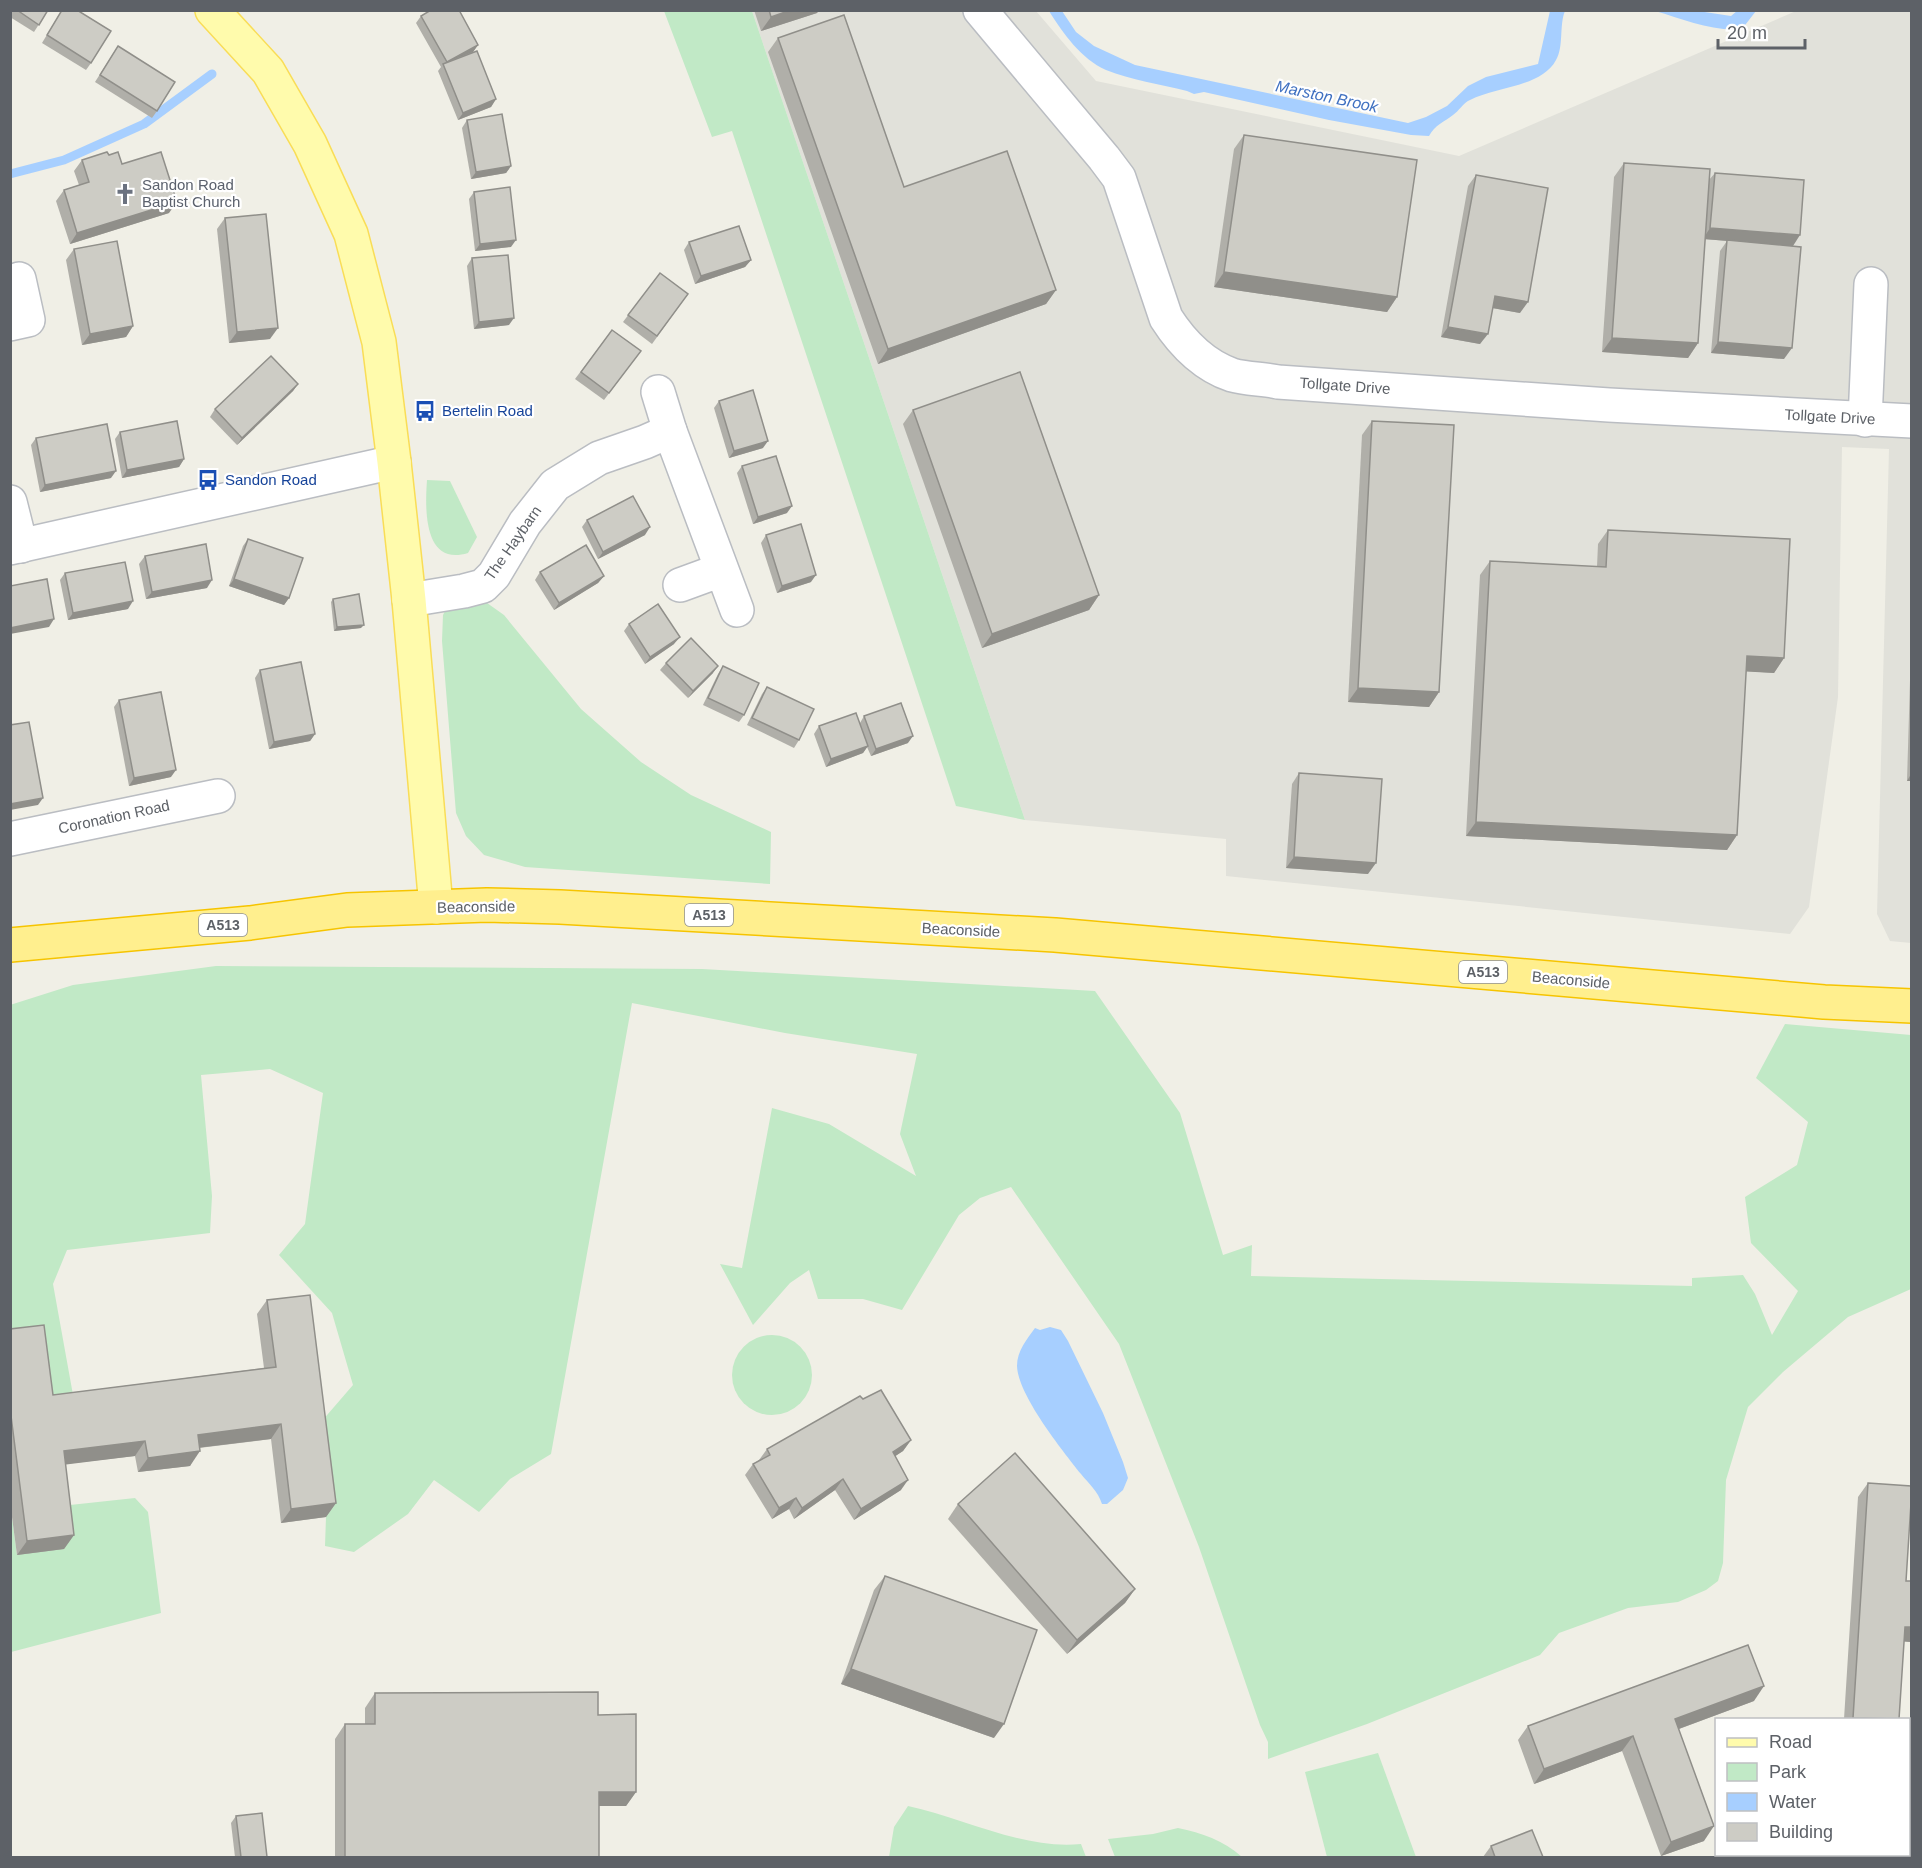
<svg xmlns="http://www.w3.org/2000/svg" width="1922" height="1868" viewBox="0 0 1922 1868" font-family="Arial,sans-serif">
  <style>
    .industrial { fill: #e1e1da }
    .green { fill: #c1e9c6 }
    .water { fill: #a7cfff }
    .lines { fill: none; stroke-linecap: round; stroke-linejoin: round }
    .stream { stroke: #a7cfff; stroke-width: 9 }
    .minor-casing { stroke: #babdc2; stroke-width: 36 }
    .major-casing { stroke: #f9dd57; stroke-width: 36 }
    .highway-casing { stroke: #f6c400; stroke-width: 36 }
    .minor { stroke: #fff; stroke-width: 33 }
    .major { stroke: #fffbac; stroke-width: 33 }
    .highway { stroke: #ffef8e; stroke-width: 33 }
    .wall { fill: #b0afa9 }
    .shaded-wall { fill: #908f8a }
    .building { fill: #cdccc5; stroke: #908f8a; stroke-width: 1.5 }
    .labels { text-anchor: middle; stroke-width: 4.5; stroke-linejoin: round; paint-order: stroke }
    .shield { fill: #fff; stroke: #8e9095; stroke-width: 1.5 }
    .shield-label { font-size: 14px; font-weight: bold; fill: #5d6167 }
    .worship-label { font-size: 15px; fill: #5b616d; stroke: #fff; text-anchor: start }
    .street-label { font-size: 15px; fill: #5d6167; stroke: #fff }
    .transit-label { font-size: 15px; fill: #164399; stroke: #fff; text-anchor: start }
    .water-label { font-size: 16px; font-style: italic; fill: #4071c1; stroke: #fff }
  </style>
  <rect width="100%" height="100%" fill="#f0efe6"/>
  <polygon class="industrial" points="752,11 1036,11 1096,81 1459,156 1796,11 1911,11 1911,943 1890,941 1877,914 1889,449 1842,447 1838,697 1809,907 1790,934 1226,876 1226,839 1025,820"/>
  <g class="green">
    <polygon points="664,11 752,11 1025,820 956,806 732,131 712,137"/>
    <path d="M427,480L450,481L477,537L468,553C423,567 425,508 427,480Z"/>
    <polygon points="480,598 504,615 581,709 641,762 691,795 771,832 770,884 525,867 484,855 466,836 456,813 442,641 443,615 447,607"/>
    <polygon points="216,966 702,969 1095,991 1180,1113 1223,1255 1252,1245 1251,1276 1692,1286 1692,1278 1743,1275 1755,1294 1772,1335 1798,1291 1751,1243 1745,1197 1797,1165 1808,1122 1756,1078 1785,1024 1911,1035 1911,1289 1848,1317 1783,1372 1748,1407 1726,1480 1723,1563 1718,1581 1706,1590 1678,1602 1628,1608 1559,1633 1540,1655 1367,1724 1268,1759 1268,1742 1260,1725 1199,1547 1119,1344 1011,1187 980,1198 959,1215 902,1310 863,1299 818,1299 809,1270 790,1283 753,1325 720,1264 742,1268 772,1108 829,1124 916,1176 900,1134 917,1054 785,1033 632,1003 551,1454 510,1479 479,1512 434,1480 408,1514 354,1552 325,1546 326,1517 315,1429 353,1385 332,1313 279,1255 305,1224 323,1093 270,1069 201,1075 212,1196 210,1233 67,1250 53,1284 75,1406 43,1410 11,1342 10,1005 73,985"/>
    <circle cx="772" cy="1375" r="40"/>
    <polygon points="135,1498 148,1512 161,1613 11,1652 10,1502 17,1555 70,1505"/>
    <polygon points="1378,1753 1416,1857 1327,1857 1305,1772"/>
    <path d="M908,1806C964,1818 1024,1850 1081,1844L1086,1857H889L894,1827Z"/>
    <path d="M1178,1828C1202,1833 1223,1840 1242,1857H1115L1108,1839L1153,1834Z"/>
  </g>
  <g class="water">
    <path d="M1049,11H1062L1076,32L1094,46L1135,65L1408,123L1426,117L1447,106L1468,86L1486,77L1538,64L1550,11H1565C1559,25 1564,47 1556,60C1542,87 1495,87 1470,100C1463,103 1459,111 1453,115C1444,122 1435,125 1429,136L1411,135L1329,120L1204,92L1194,94L1187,91C1160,84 1131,80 1106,70C1081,59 1063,33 1049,11Z"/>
    <path d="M1655,11H1698L1731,16L1737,11H1756L1742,29C1713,32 1683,19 1655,11Z"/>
    <path d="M1050,1327L1061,1330L1068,1341L1103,1413L1123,1462L1128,1478L1123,1490L1107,1504H1102C1098,1491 1089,1484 1081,1474C1062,1450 1018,1395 1017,1366C1017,1351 1027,1339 1035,1328L1040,1330Z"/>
  </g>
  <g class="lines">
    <polyline class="stream" points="10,174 64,160 144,124 212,74"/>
    <defs>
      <g id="minor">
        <path d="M980,10L1104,158L1119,178L1166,318C1182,343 1203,365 1232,375C1246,379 1264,379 1278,382L1609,405L1912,421"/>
        <polyline points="10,324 28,320 19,279"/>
        <polyline points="658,392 670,431"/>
        <polyline points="1865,420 1871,284"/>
        <polyline points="10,502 21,546"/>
        <polyline points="10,548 394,462"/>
        <polyline points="680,585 721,570"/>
        <polyline points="409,600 464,591 483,586 494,575 525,523 555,485 599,458 645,442 670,431 737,610"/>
        <polyline points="10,839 218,796"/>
      </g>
      <polyline id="major" points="212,10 268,71 310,144 351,234 379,342 394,462 409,600 436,907"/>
      <polyline id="highway" points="10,945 250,923 347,910 487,905 560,907 1055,935 1824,1002 1912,1006"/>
    </defs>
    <use href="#minor" class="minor-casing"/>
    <use href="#major" class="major-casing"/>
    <use href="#highway" class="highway-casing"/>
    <use href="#minor" class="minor"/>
    <use href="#major" class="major"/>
    <use href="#highway" class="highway"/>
  </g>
  <g class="wall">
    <polygon points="10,10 48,10 34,32 10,17"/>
    <polygon points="62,10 91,63 86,70 42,43"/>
    <polygon points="754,10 819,10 817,13 761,31"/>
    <polygon points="421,16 478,45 473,52 496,99 491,107 458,120 438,71 441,67 416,23"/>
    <polygon points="778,38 904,187 1056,290 1046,304 878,364 768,52"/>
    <polygon points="118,46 157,111 152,118 95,82"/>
    <polygon points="467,120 511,166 506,173 471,179 462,128"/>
    <polygon points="1244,135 1397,297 1387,312 1214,287 1234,149"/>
    <polygon points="109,155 122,164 169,213 70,244 56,201 64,190 79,185 74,171 82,160"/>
    <polygon points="1624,163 1709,180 1715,173 1793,246 1784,359 1711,353 1720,251 1727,241 1705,239 1698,343 1688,358 1602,352 1614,177"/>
    <polygon points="1476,175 1520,313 1492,308 1480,344 1441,337 1468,186"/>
    <polygon points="474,192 511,247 475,251 469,199"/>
    <polygon points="225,218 270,339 229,343 217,229"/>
    <polygon points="689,242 751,260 745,267 695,284 684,250"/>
    <polygon points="74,249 133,326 126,337 82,345 66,260"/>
    <polygon points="472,258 509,325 474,329 467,266"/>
    <polygon points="660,273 688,294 652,344 623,322"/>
    <polygon points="612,330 641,351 604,400 575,379"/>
    <polygon points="298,384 293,391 237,445 210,417 215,409"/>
    <polygon points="719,401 763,448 729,458 714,408"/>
    <polygon points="913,410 1099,595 1089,610 982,648 903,424"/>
    <polygon points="1372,421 1439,692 1429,707 1348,702 1362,435"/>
    <polygon points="120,432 184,459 179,467 122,478 115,439"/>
    <polygon points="36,438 111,478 40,492 31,445"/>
    <polygon points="742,466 787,513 753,524 737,473"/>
    <polygon points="587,520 645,535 598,559 582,527"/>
    <polygon points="1608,530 1784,658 1774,673 1746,671 1737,835 1727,850 1466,836 1480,575 1490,561 1597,567 1598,544"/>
    <polygon points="766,535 811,582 777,593 761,543"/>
    <polygon points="248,539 289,598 284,605 229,586 243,546"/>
    <polygon points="145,556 207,588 146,599 139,564"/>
    <polygon points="540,572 604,576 598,583 554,610 535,580"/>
    <polygon points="65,573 128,609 68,620 60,580"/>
    <polygon points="333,599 361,628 334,631 331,602"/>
    <polygon points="629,624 674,644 645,664 624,631"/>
    <polygon points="1911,647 1911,781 1907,781"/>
    <polygon points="666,663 713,673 688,698 660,670"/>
    <polygon points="723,666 744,715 739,722 703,705 718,674"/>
    <polygon points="260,670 315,734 310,741 269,749 255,678"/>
    <polygon points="767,687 799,740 794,748 747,725 762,694"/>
    <polygon points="119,700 171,777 129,786 114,707"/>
    <polygon points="864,716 908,743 871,756 867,747 863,753 826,767 814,734 819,726 860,723"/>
    <polygon points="1299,773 1368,874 1286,868 1292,784"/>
    <polygon points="267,1300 336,1503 326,1517 281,1523 271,1439 199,1448 190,1466 138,1472 135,1456 65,1464 74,1535 64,1549 17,1555 10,1502 10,1329 53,1395 264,1368 257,1314"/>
    <polygon points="863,1399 911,1440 903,1451 895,1456 901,1490 854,1520 835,1490 794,1519 789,1509 772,1519 745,1475 753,1464 759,1460 767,1449"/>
    <polygon points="1868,1483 1906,1581 1911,1581 1911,1642 1904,1641 1899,1719 1844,1719 1858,1497"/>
    <polygon points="958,1504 1135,1589 1125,1603 1067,1654 948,1519"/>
    <polygon points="885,1576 994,1738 841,1684 874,1590"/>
    <polygon points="375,1693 598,1715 636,1792 626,1806 599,1806 599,1857 335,1857 335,1739 345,1724 365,1724 365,1708"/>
    <polygon points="1754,1701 1679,1729 1704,1841 1661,1856 1622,1751 1534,1784 1518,1740 1528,1726"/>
    <polygon points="236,1816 267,1857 235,1857 231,1823"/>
    <polygon points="1491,1846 1543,1857 1483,1857"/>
  </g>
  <g class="shaded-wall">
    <polygon points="791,10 819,10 817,13 761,31 771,17"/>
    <polygon points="478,45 473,52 447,62"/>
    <polygon points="496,99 491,107 458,120 463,113"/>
    <polygon points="511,166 506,173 471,179 476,172"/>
    <polygon points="177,202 169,213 70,244 77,233"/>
    <polygon points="1710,228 1800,235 1793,246 1703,239"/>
    <polygon points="516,240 511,247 475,251 480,244"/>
    <polygon points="751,260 745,267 695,284 701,276"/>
    <polygon points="1224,272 1397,297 1387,312 1214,287"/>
    <polygon points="1056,290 1046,304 878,364 888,349"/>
    <polygon points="1495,296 1528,302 1520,313 1487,307"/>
    <polygon points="514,318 509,325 474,329 479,322"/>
    <polygon points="133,326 126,337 82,345 90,334"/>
    <polygon points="1448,327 1488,334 1480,344 1441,337"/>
    <polygon points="278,328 270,339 229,343 237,332"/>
    <polygon points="1612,338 1698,343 1688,358 1602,352"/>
    <polygon points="1718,342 1792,348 1784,359 1711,353"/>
    <polygon points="298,384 293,391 237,445 242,438"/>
    <polygon points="768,441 763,448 729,458 734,451"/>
    <polygon points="184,459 179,467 122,478 127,470"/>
    <polygon points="116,471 111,478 40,492 45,485"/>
    <polygon points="792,506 787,513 753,524 758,517"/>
    <polygon points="650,527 645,535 598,559 603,552"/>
    <polygon points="816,575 811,582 777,593 782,586"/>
    <polygon points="604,576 598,583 554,610 559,603"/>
    <polygon points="234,579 289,598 284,605 229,586"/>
    <polygon points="212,580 207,588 146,599 152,592"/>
    <polygon points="1099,595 1089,610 982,648 992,634"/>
    <polygon points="133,601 128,609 68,620 73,613"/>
    <polygon points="54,619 49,627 10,634 10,628"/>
    <polygon points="364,625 361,628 334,631 337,627"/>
    <polygon points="680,637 674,644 645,664 650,657"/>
    <polygon points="1747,656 1784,658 1774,673 1737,671"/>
    <polygon points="718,666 713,673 688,698 693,691"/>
    <polygon points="1358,688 1439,692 1429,707 1348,702"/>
    <polygon points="315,734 310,741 269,749 274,742"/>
    <polygon points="913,736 908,743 871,756 876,749"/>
    <polygon points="868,746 863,753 826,767 831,759"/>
    <polygon points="176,770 171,777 129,786 134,778"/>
    <polygon points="1911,774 1911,781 1907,781"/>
    <polygon points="43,798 38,805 10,810 10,804"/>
    <polygon points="1476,822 1737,835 1727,850 1466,836"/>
    <polygon points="1294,857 1376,863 1368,874 1286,868"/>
    <polygon points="281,1424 271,1439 188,1449 198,1435"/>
    <polygon points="911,1440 903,1451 885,1463 893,1452"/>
    <polygon points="145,1441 135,1456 54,1466 64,1451"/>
    <polygon points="200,1451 190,1466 138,1472 148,1458"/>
    <polygon points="843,1479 835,1490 794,1519 802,1508"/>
    <polygon points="908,1480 901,1490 854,1520 861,1509"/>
    <polygon points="796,1498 789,1509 772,1519 779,1508"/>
    <polygon points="336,1503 326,1517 281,1523 291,1509"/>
    <polygon points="74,1535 64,1549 17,1555 27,1541"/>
    <polygon points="1135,1589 1125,1603 1067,1654 1077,1640"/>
    <polygon points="1905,1627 1911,1627 1911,1642 1895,1641"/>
    <polygon points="851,1669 1004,1724 994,1738 841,1684"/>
    <polygon points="1764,1686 1754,1701 1665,1734 1675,1719"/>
    <polygon points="1853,1718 1881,1719 1852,1719"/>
    <polygon points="1633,1736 1622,1751 1534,1784 1544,1769"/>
    <polygon points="599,1792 636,1792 626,1806 589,1806"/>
    <polygon points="1714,1826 1704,1841 1661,1856 1671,1842"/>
  </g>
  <g class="building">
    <polygon points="17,10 48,10 39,25"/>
    <polygon points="62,10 77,10 111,31 91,63 47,35"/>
    <polygon points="431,10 459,10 478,45 447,62 421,16"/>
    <polygon points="769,10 791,10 771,17"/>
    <polygon points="844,15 904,187 1007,151 1056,290 888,349 778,38"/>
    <polygon points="118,46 175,82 157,111 100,75"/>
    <polygon points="477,51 496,99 463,113 443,64"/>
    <polygon points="502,114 511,166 476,172 467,120"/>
    <polygon points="1244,135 1417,160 1397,297 1224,272"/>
    <polygon points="107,152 109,155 118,152 122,164 161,152 177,202 77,233 64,190 89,182 82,160"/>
    <polygon points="1624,163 1710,169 1698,343 1612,338"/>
    <polygon points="1715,173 1804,180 1800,235 1710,228"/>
    <polygon points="1476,175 1548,188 1528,302 1495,296 1488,334 1448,327"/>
    <polygon points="510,187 516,240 480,244 474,192"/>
    <polygon points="266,214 278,328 237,332 225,218"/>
    <polygon points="739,226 751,260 701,276 689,242"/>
    <polygon points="1727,240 1801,247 1792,348 1718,342"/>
    <polygon points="117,241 133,326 90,334 74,249"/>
    <polygon points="508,255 514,318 479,322 472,258"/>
    <polygon points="660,273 688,294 657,336 628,315"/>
    <polygon points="612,330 641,351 609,393 581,372"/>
    <polygon points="271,356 298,384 242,438 215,409"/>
    <polygon points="1020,372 1099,595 992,634 913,410"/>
    <polygon points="753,390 768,441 734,451 719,401"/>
    <polygon points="177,421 184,459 127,470 120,432"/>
    <polygon points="1372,421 1454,425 1439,692 1358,688"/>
    <polygon points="107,424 116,471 45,485 36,438"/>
    <polygon points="776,456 792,506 758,517 742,466"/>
    <polygon points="633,496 650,527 603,552 587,520"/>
    <polygon points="801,524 816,575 782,586 766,535"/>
    <polygon points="1608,530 1790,539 1784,658 1747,656 1737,835 1476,822 1490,561 1606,567"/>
    <polygon points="248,539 303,558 289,598 234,579"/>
    <polygon points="206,544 212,580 152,592 145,556"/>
    <polygon points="586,545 604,576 559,603 540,572"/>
    <polygon points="125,562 133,601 73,613 65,573"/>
    <polygon points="47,579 54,619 10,628 10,586"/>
    <polygon points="359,594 364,625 337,627 333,599"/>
    <polygon points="658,604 680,637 650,657 629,624"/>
    <polygon points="691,638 718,666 693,691 666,663"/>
    <polygon points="301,662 315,734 274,742 260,670"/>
    <polygon points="723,666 759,683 744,715 708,698"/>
    <polygon points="767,687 814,709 799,740 752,718"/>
    <polygon points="161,692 176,770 134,778 119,700"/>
    <polygon points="901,703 913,736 876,749 864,716"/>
    <polygon points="856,713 868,746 831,759 819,726"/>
    <polygon points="29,722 43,798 10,804 10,725"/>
    <polygon points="1299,773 1382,779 1376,863 1294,857"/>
    <polygon points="310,1295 336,1503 291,1509 281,1424 198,1435 200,1451 148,1458 145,1441 64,1451 74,1535 27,1541 10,1408 10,1329 44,1325 53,1395 276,1367 267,1300"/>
    <polygon points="881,1390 911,1440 893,1452 908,1480 861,1509 843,1479 802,1508 796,1498 779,1508 753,1464 770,1455 767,1449 860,1396 863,1399"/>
    <polygon points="1015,1453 1135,1589 1077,1640 958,1504"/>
    <polygon points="1868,1483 1911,1486 1911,1503 1906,1581 1911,1581 1911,1627 1905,1627 1899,1719 1853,1718"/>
    <polygon points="885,1576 1037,1630 1004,1724 851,1669"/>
    <polygon points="1748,1645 1764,1686 1675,1719 1714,1826 1671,1842 1633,1736 1544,1769 1528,1726"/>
    <polygon points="598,1692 598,1715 636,1714 636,1792 599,1792 599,1857 345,1857 345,1724 375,1724 375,1693"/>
    <polygon points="262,1813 267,1857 241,1857 236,1816"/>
    <polygon points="1532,1830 1543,1857 1495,1857 1491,1846"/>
  </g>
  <defs>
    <symbol id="church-bare" viewBox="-9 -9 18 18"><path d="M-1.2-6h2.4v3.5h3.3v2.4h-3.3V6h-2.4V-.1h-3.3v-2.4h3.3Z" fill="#6b7280" stroke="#fff" stroke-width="2.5" paint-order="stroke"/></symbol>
    <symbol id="bus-bare" viewBox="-9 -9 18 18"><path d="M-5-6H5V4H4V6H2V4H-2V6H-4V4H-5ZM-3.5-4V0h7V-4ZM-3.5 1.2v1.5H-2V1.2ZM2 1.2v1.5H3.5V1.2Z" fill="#1a4fb4" stroke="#fff" stroke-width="2.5" paint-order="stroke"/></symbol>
  </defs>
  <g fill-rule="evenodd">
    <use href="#church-bare" x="110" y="179" width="30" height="30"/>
    <use href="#bus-bare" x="410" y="396" width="30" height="30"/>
    <use href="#bus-bare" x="193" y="465" width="30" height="30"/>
  </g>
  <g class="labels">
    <g class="shield">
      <rect x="685" y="904" width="48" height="22" rx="4.5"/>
      <rect x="199" y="914" width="48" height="22" rx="4.5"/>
      <rect x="1459" y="961" width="48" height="22" rx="4.5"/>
    </g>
    <g class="shield-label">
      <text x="709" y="920">A513</text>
      <text x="223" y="930">A513</text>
      <text x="1483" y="977">A513</text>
    </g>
    <g class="worship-label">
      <text x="142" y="190">Sandon Road<tspan x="142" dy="17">Baptist Church</tspan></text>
    </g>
    <g class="street-label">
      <text transform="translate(1345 386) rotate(4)" y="5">Tollgate Drive</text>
      <text transform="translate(1830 417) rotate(3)" y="5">Tollgate Drive</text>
      <text transform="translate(513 543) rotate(-55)" y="5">The Haybarn</text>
      <text transform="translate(114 817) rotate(-12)" y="5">Coronation Road</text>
      <text transform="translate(476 907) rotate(-1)" y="5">Beaconside</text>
      <text transform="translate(961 930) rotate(3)" y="5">Beaconside</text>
      <text transform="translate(1571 980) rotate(5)" y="5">Beaconside</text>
    </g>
    <g class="transit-label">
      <text x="442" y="416">Bertelin Road</text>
      <text x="225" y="485">Sandon Road</text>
    </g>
    <g class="water-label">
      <text transform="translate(1327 96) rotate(12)" y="6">Marston Brook</text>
    </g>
  </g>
  <rect width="1922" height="1868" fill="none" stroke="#5d6167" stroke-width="24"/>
  <rect x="1715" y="1718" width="195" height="138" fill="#ffffff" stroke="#bec0c2" stroke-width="1.5"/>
  <rect x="1727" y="1738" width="30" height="9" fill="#fffbac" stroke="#bec0c2" stroke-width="1.5"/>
  <text x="1769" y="1748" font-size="18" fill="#5d6167">Road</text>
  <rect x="1727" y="1763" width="30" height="18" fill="#c1e9c6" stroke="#bec0c2" stroke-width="1.5"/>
  <text x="1769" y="1778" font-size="18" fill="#5d6167">Park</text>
  <rect x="1727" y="1793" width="30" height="18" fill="#a7cfff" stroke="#bec0c2" stroke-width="1.5"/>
  <text x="1769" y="1808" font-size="18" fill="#5d6167">Water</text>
  <rect x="1727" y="1823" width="30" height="18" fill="#cdccc5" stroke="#bec0c2" stroke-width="1.5"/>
  <text x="1769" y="1838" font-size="18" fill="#5d6167">Building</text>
  <path d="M1718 39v9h87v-9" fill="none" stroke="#5d6167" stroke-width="3"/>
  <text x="1727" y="39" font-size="18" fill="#5d6167" stroke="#ffffff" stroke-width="4.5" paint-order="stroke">20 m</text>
</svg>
